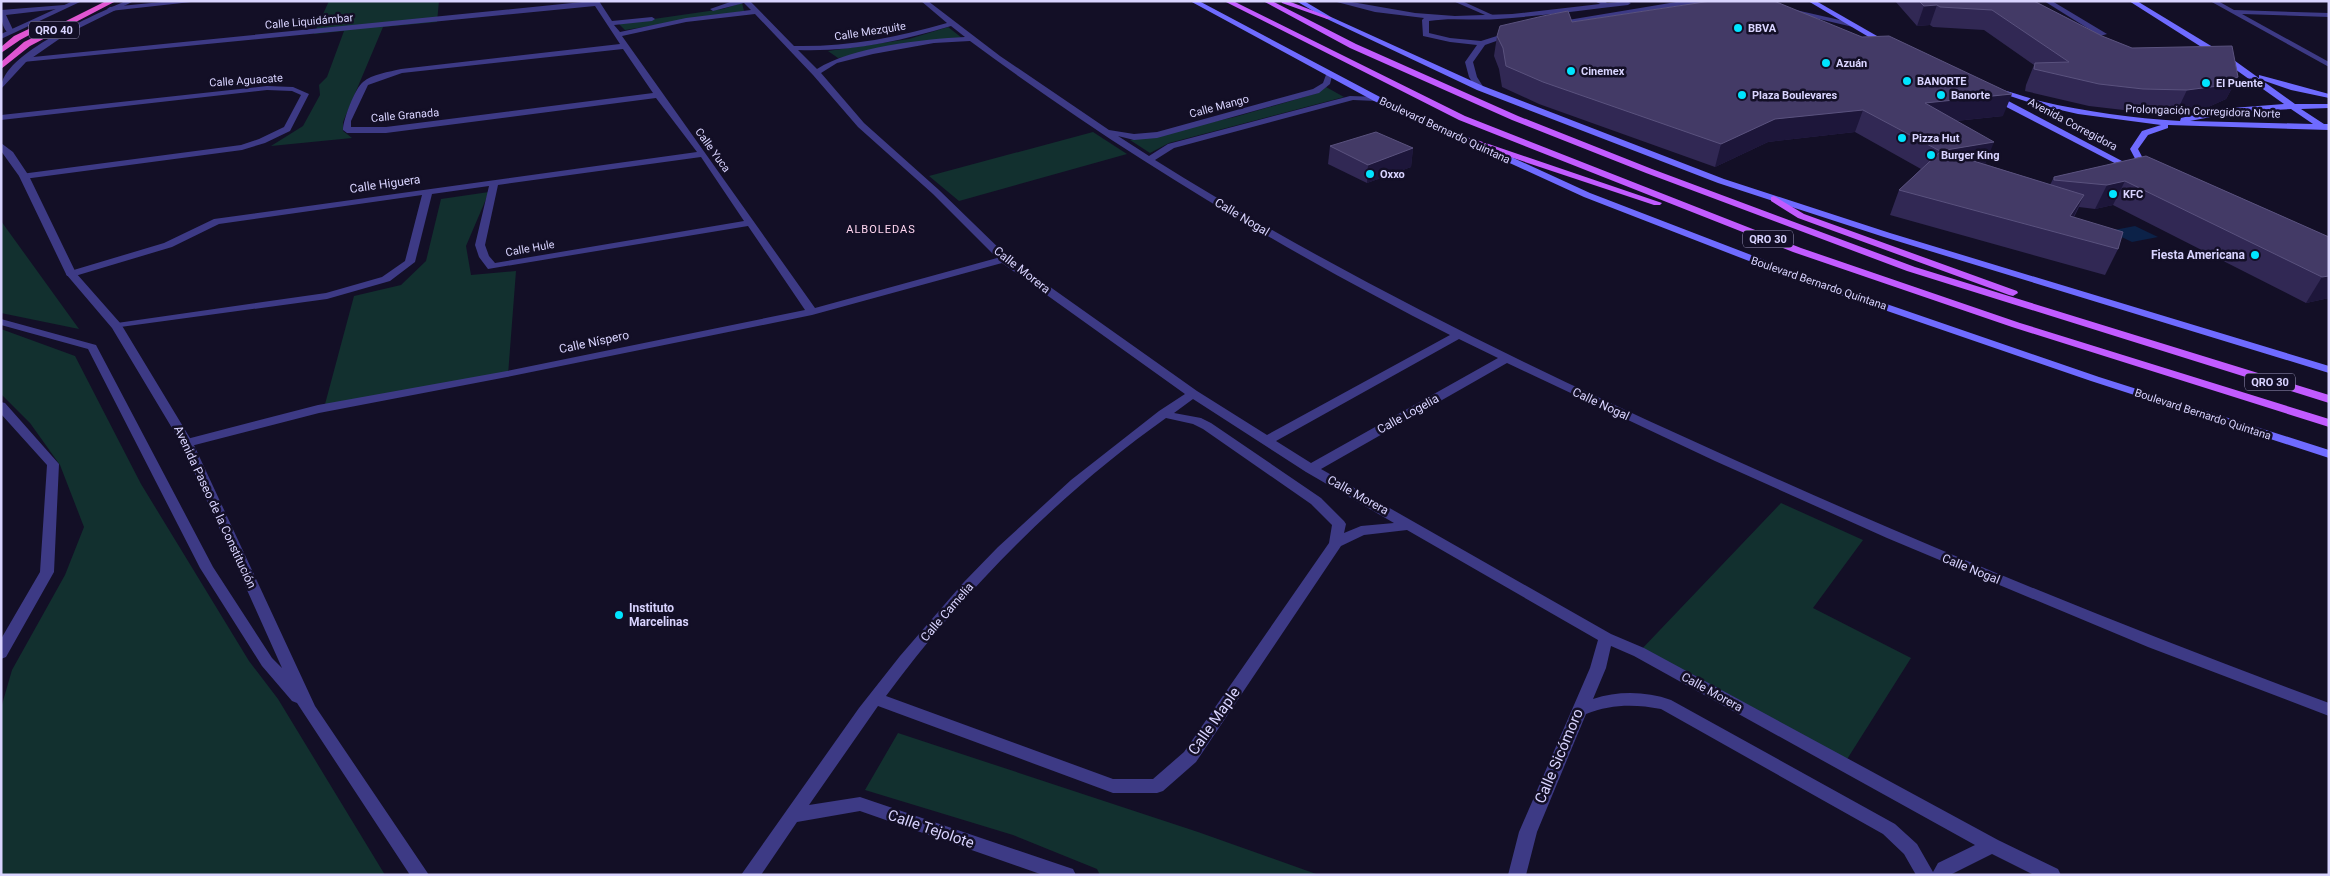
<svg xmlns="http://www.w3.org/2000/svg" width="2330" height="876" viewBox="0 0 2330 876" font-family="Roboto,sans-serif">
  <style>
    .green { fill: #12302f }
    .water { fill: #0c2248 }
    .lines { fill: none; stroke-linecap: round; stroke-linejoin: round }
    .minor { fill: #3d3a85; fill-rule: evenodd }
    .tertiary { fill: #3d3a85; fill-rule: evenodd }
    .secondary { fill: #6f6bff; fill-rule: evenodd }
    .primary { fill: #c25bff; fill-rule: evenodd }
    .trunk { fill: #e055d1; fill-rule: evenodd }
    .wall { fill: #312854 }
    .shaded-wall { fill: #1d163a }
    .building { fill: #433a66; stroke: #5a527e }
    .poi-dot { fill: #00e5ff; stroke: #130f26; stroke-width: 2 }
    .labels { text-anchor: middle; stroke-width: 5; stroke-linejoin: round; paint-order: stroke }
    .far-street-label { font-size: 11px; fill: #d9d4ff; stroke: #130f26 }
    .far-poi-label { font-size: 11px; font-weight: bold; fill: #d9d4ff; stroke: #130f26; text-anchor: start }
    .shield { fill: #130f26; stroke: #9e99be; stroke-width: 1 }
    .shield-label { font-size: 11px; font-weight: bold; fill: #d9d4ff }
    .far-neighbourhood-label { font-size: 11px; letter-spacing: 1px; fill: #ffd6f0; stroke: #130f26 }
    .street-label { font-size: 12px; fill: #d9d4ff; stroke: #130f26 }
    .poi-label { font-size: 12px; font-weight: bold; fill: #d9d4ff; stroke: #130f26; text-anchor: end }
    .near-street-label { font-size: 15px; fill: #d9d4ff; stroke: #130f26 }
  </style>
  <rect width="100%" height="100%" fill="#130f26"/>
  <g class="green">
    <polygon points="329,1 439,1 437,22 383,27 343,122 343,131 352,138 271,146 303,126 320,95 319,85 327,77 344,31 314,34"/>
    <polygon points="742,3 744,11 625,30 619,24 723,9"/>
    <polygon points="948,27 962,38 838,58 828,51 909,39"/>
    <polygon points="1326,87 1344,97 1169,143 1150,153 1130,140 1235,117 1318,93"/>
    <polygon points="1093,132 1127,154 959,201 929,176"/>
    <polygon points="489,192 466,246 471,275 516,271 508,375 324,408 354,296 401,285 426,261 441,199"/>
    <polygon points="1,221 79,329 1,313"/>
    <polygon points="1,329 75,356 141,484 249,661 278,699 385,875 1,875 1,708 12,670 65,575 84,527 60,465 30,423 1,394"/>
    <polygon points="1781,503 1863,540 1813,608 1911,658 1844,764 1639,652"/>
    <polygon points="898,733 1198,832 1319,875 1100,875 1097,869 1013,835 865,790"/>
  </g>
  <polygon class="water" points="2135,226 2158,237 2132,242 2109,231"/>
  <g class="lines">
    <g class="minor">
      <polygon points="172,1 200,1 110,11 107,9 110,7"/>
      <path d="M592,1H599L612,21L652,17L655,19L652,21L614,25L620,32L686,18L751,10L744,3L713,11L710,9L733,1H750L794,46C846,47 896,38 947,23L921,1H928L1000,56L1109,130L1134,134L1157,132L1313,89L1323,83L1327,72H1333L1330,84L1319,93L1157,138L1134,140L1118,136L1149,156L1168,144L1350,96L1380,97L1381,99L1377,101L1353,100L1174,148L1155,160C1326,267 1507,357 1691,440C1900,536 2113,623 2329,703V716L2148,647L1887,538L1715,461L1507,363L1321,469L1611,634L1644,648L1998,840L2058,869L2061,875H2034L1992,854L1950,875H1916L1904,854L1883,834L1661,709C1635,704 1611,704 1586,714L1537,832L1526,875H1508L1519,832L1590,668L1598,640L1407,530L1364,535L1341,546L1196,762L1163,791L1157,793H1113L878,706L809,805L860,797L1067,867L1073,869L1076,875H1043L860,811L797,822L761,875H741L859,708L900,656L964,582L998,547L1071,480L1159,411L1185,394L1002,263L812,315L507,377L319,413L187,447L183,446L181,443L183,440L318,405L507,371L805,310L748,226L488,269L479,257L475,245L489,186L432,194L415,262L390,281L327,299L113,328L111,326L117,323L326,293L382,277L405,261L422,195L219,224L172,247L75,276H67L66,274L67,272L164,243L214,219L697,152L656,98L386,133H347L343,130C343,120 355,88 363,82C372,74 389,72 401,69L620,44L595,6L23,62L19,60L23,58ZM755,14L813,75L858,127L933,194L997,258L815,308L622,36L686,22ZM951,26L965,37C923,39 851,47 817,69L798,50C851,52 901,41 951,26ZM970,41C1121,153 1283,250 1450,335L1267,435L1197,391L1008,257L939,190L864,123L821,73L837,63L873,54L934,43ZM623,49L653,93L386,127H351V121L368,85L402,73ZM701,157L744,221L495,263L489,256L485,245L498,185ZM1459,339L1498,358L1311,463L1276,441ZM1193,399L1306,472L1394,523L1361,526L1344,533L1346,524L1344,521L1321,498L1211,423L1201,418L1174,413ZM1166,418L1193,424L1203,429L1311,504L1332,525L1329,543L1184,752L1153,779H1113L886,696C964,590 1059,494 1166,418ZM1611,646L1634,656L1975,845L1938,863L1933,872L1917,844L1895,824L1671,700C1645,691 1618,691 1593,699L1606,668Z"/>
      <polygon points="1453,1 1462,1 1497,17 1492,18"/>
      <polygon points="1594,1 1604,1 1610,5 1607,7"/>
      <polygon points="2044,1 2052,1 2107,34 2100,36"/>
      <polygon points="2210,1 2218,1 2234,10 2329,13 2329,17 2242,14 2329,62 2329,67"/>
      <path d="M64,5L67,7L66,8L6,15L14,32L10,34C2,30 1,18 1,10Z"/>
      <polygon points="267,86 293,87 309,94 290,131 265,143 242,150 24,179 19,176 21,174 241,145 259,139 284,127 301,95 292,91 267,90 1,120 1,115"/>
    </g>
    <g class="tertiary">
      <polygon points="73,1 82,1 1,39 1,34"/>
      <path d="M125,1H134L65,35L26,62L1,89C1,53 96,15 125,1Z"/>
      <path d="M1333,1H1346L1415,13L1455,16L1512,14L1626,1L1631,3L1628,5C1585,10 1541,16 1498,19C1475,21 1451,17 1429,21V33L1450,38L1481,41L1516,30V34L1485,45L1473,62L1477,77L1484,88L1480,90H1477L1469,77L1465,62L1477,45L1450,42L1423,36L1422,20L1424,18L1375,12Z"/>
      <polygon points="1682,1 1721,1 1723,3 1720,5 1684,5 1554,25 1550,23"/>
      <polygon points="1787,8 1853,23 1857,25 1853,27 1785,11 1785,9"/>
      <polygon points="1,143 13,152 29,176 76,273 121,324 193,443 315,706 429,875 410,875 297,703 292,701 262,666 200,568 88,349 1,325 1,319 96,345 213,567 272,658 282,668 181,443 112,328 66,274 19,176 1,151"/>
      <polygon points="1,402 5,403 59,464 54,572 6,657 1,659 1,639 40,572 47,465 1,414"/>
    </g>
    <g class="secondary">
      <polygon points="1190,1 1199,1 1380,97 1590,193 1811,278 2099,377 2329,450 2329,458 2091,381 1803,282 1584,197 1374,101"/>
      <polygon points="1296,1 1304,1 1331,17 1483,86 1724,179 1890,233 2329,366 2329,373 1884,237 1718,183 1477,90 1327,19"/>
      <polygon points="1808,1 1816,1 1891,44 1884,46"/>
      <path d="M2129,1H2137L2231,58L2295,104H2329V108L2301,109L2324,124H2329V130L2168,125V128L2148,135L2138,149L2150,172L2146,175L2142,172L2130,149L2142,131L2161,125L2078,114L2034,104L1992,90L1996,88C2011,92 2025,97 2040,101C2086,112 2133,118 2180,121L2181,118L2219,109L2284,104L2225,62ZM2291,109L2313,124L2190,121L2237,112Z"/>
      <polygon points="2259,75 2329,94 2329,98 2291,90 2259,79"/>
      <polygon points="1989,94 1995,94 2139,170 2132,172 1989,98"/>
    </g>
    <g class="primary">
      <polygon points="1224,1 1233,1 1465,116 1801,248 2020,323 2329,419 2329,427 2012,327 1793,252 1459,120"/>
      <polygon points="1263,1 1272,1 1356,44 1518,116 1652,169 1915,267 2329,395 2329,403 1907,271 1646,173 1512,120 1350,48"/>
      <polygon points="1281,1 1288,1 1332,18 1327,19 1282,3"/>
      <polygon points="1465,138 1471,138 1662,203 1660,205 1654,205 1465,142"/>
      <polygon points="1774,196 1804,214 2017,291 2018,293 2013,296 2009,295 1798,218 1771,201 1771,197"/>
    </g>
    <g class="trunk">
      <polygon points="106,1 116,1 30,46 1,69 1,62 24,42"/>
      <polygon points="35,26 42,28 20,40 1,53 1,47 14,36"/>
    </g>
  </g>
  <g class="wall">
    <polygon points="1895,1 2034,1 2102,36 2132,48 2238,77 2226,99 2206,108 2176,113 2132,111 2089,106 2025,91 2026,85 2034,65 1984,30 1933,27 1930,25 1917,26"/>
    <polygon points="1572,22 2003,116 1956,121 1985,164 2050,185 2054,177 2146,156 2329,237 2329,298 2306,303 2113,205 2095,209 2079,207 2074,217 2118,249 2105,275 1890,215 1899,190 1921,169 1855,132 1768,142 1715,167 1539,104 1502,87 1499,69 1494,56 1497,36"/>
    <polygon points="1330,146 1413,148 1411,167 1367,183 1328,164"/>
  </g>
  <g class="shaded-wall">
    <polygon points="1937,5 1930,25 1917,26 1924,6"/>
    <polygon points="2238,77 2226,99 2206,108 2176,113 2187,90"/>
    <polygon points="2012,94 2003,116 1916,125 1925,103"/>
    <polygon points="1863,110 1855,132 1768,142 1715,167 1721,144 1775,119"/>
    <polygon points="1994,142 1985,165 1941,151"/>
    <polygon points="1413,148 1411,167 1367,183 1368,165"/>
    <polygon points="2125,181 2113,205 2095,209 2107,185"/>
    <polygon points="2084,195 2072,220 2070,216"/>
    <polygon points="2329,276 2329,298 2306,303 2322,277"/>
  </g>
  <g class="building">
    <polygon points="1711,1 1774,1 1862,37 1889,36 2012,94 1925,103 1994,142 1940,151 1863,110 1775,119 1721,144 1543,82 1506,66 1503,48 1497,36 1500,26 1543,16 1568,11 1572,22"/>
    <polygon points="1919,1 2034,1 2102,36 2132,48 2232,46 2238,77 2218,86 2187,90 2143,89 2099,84 2034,69 2035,63 2069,62 1992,10 1940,7 1937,5 1924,6"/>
    <polygon points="1376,132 1413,148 1368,165 1330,146"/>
    <polygon points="1941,151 2084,195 2070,216 2123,232 2118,249 1899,190"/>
    <polygon points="2146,156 2329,237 2329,276 2322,277 2125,181 2107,185 2054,180 2054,177"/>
  </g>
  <g class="poi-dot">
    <circle cx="1738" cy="28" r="5"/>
    <circle cx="1826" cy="63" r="5"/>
    <circle cx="1571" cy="71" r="5"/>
    <circle cx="1907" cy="81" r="5"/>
    <circle cx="2206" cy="83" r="5"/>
    <circle cx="1742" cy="95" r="5"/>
    <circle cx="1941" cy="95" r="5"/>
    <circle cx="1902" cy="138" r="5"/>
    <circle cx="1931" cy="155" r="5"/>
    <circle cx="1370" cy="174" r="5"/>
    <circle cx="2113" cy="194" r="5"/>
    <circle cx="2255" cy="255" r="5"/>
    <circle cx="619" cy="615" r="5"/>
  </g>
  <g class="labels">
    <g class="far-street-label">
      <text transform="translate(309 21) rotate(-5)" y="4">Calle Liquidámbar</text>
      <text transform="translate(870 31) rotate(-9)" y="4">Calle Mezquite</text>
      <text transform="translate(246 80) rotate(-4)" y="4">Calle Aguacate</text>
      <text transform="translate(1219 106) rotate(-15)" y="4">Calle Mango</text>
      <text transform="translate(2203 111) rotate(2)" y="4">Prolongación Corregidora Norte</text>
      <text transform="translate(405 115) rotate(-5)" y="4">Calle Granada</text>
      <text transform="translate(2073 124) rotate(28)" y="4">Avenida Corregidora</text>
      <text transform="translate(1445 130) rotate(25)" y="4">Boulevard Bernardo Quintana</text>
      <text transform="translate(713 150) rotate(54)" y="4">Calle Yuca</text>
      <text transform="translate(530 248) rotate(-10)" y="4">Calle Hule</text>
      <text transform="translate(1819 283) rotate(19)" y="4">Boulevard Bernardo Quintana</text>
      <text transform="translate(2203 414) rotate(18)" y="4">Boulevard Bernardo Quintana</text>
    </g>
    <g class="far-poi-label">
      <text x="1748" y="32">BBVA</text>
      <text x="1836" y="67">Azuán</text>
      <text x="1581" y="75">Cinemex</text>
      <text x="1917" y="85">BANORTE</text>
      <text x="2216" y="87">El Puente</text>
      <text x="1752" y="99">Plaza Boulevares</text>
      <text x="1951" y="99">Banorte</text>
      <text x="1912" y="142">Pizza Hut</text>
      <text x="1941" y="159">Burger King</text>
      <text x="1380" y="178">Oxxo</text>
      <text x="2123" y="198">KFC</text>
    </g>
    <g class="shield">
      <rect x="29" y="21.5" width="50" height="17" rx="4"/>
      <rect x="1743" y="230.5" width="50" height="17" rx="4"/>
      <rect x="2245" y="373.5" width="50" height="17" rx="4"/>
    </g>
    <g class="shield-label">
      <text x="54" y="34">QRO 40</text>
      <text x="1768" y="243">QRO 30</text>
      <text x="2270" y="386">QRO 30</text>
    </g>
    <g class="far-neighbourhood-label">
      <text x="881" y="233">ALBOLEDAS</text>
    </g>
    <g class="street-label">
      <text transform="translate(385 184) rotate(-8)" y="4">Calle Higuera</text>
      <text transform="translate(1242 217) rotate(31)" y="4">Calle Nogal</text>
      <text transform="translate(1022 270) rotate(38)" y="4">Calle Morera</text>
      <text transform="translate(594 342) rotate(-12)" y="4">Calle Níspero</text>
      <text transform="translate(1601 404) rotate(25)" y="4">Calle Nogal</text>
      <text transform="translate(1408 414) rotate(-29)" y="4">Calle Logelia</text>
      <text transform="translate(1358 495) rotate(29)" y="4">Calle Morera</text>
      <text transform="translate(215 507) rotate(65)" y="4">Avenida Paseo de la Constitución</text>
      <text transform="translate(1971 569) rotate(22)" y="4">Calle Nogal</text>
      <text transform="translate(947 612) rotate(-49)" y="4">Calle Camelia</text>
      <text transform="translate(1712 692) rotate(29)" y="4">Calle Morera</text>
    </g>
    <g class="poi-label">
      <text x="2245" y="259">Fiesta Americana</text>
      <text x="629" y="612" text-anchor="start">Instituto<tspan x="629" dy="14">Marcelinas</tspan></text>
    </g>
    <g class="near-street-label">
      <text transform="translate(1214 721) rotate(-55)" y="5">Calle Maple</text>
      <text transform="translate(1559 756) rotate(-67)" y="5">Calle Sicómoro</text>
      <text transform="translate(931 829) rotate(19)" y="5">Calle Tejolote</text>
    </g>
  </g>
  <rect width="2330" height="876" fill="none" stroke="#d9d4ff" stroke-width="5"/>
</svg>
